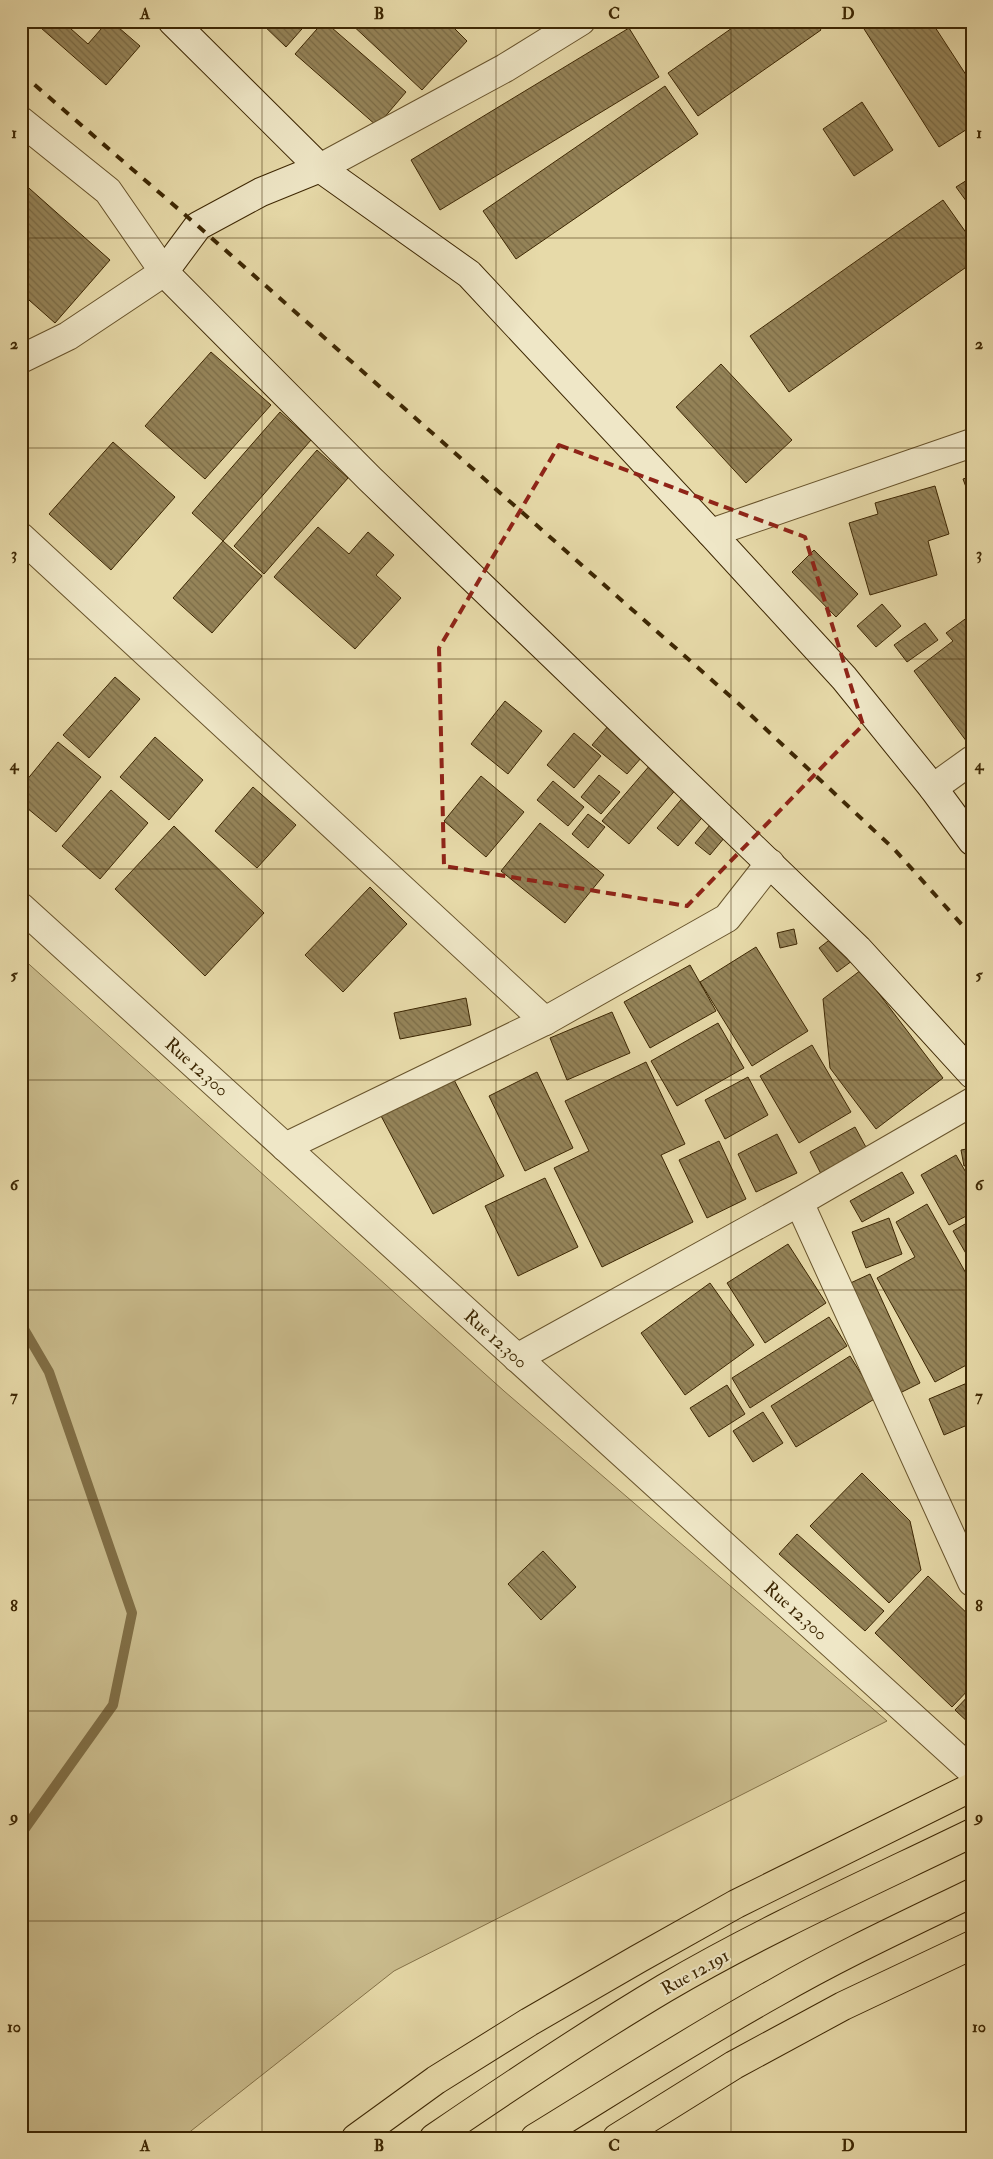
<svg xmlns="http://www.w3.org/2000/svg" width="993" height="2159" viewBox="0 0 993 2159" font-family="'IM FELL Double Pica',serif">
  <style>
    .grass { fill: #cabc8d; stroke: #847248 }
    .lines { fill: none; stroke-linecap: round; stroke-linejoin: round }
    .stream { stroke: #806e45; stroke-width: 10 }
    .building { fill: url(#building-back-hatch); stroke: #3d2703 }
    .minor-casing { stroke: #68542c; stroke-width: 30 }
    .tertiary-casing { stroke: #68542c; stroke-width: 30 }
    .secondary-casing { stroke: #3d2703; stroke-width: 30 }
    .primary-casing { stroke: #3d2703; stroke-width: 30 }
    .minor { stroke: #efe7c7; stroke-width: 28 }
    .tertiary { stroke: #efe7c7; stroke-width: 28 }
    .secondary { stroke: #efe7c7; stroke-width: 28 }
    .primary { stroke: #e7daa9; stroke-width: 28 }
    .rail { stroke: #3d2703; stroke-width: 4; stroke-dasharray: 9 9; stroke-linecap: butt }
    .marked { fill: none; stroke: #8f2418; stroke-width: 4; stroke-dasharray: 10 6; stroke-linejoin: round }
    .grid { fill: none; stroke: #3d2703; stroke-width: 1; stroke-opacity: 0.55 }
    .labels { text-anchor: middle; stroke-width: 4; stroke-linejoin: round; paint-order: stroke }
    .street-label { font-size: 18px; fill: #3d2703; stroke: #efe7c7 }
    .neatline { fill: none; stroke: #3d2703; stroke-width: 2 }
    .grid-label { font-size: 16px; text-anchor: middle; font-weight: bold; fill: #3d2703 }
  </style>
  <defs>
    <pattern id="building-back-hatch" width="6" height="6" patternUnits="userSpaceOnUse" patternTransform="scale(1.25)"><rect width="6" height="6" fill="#958459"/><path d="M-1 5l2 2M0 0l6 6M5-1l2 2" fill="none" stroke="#7b6c47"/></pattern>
  </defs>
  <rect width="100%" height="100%" fill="#e7daa9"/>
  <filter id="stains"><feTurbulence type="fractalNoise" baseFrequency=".004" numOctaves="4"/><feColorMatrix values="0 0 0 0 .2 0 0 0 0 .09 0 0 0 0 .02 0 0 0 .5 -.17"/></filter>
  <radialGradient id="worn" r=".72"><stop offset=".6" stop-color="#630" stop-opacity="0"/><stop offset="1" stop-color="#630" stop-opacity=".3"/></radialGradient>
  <polygon class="grass" points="21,957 504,1391 887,1721 394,1971 182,2138 21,2138"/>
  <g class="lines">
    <polyline class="stream" points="21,1324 49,1372 132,1613 113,1705 21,1834"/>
  </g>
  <g class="building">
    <polygon points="33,21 62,21 88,44 108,21 111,21 140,46 106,85"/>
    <polygon points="259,21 309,21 286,47"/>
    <polygon points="324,21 406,92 377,126 295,54"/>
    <polygon points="447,21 467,41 422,90 349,22"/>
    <polygon points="468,21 516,21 474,26"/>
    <polygon points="742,21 815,21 821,30 698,116 668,73"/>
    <polygon points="859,21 931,21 972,84 972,126 939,147"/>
    <polygon points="629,28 659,77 440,210 411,160"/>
    <polygon points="665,86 698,134 516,259 483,211"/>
    <polygon points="862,102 893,150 854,176 823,129"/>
    <polygon points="972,177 972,209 956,187"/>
    <polygon points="21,181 110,260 55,323 21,293"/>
    <polygon points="943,200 972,241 972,263 789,392 750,336"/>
    <polygon points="211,352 271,405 205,479 145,426"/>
    <polygon points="721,364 792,440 746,483 676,407"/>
    <polygon points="280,412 311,440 223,541 192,513"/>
    <polygon points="113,442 175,497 111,570 49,514"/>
    <polygon points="317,450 348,478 264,574 234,546"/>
    <polygon points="972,476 972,503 963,479"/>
    <polygon points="935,486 949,534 928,541 937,575 870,595 849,523 878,514 875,503"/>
    <polygon points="318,527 349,554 368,532 394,555 376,575 401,598 355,649 274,577"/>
    <polygon points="223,541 262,576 212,633 173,598"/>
    <polygon points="814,550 858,594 836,617 792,572"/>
    <polygon points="882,604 901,626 876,647 857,626"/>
    <polygon points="972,614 972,739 967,742 914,671 953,641 946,633"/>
    <polygon points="925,623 938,640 907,662 894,645"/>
    <polygon points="115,677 140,699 89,758 63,735"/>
    <polygon points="505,701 542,731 508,774 471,744"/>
    <polygon points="614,719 649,749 627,774 592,745"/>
    <polygon points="574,733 601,756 574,788 547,765"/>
    <polygon points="155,737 203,780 169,820 120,777"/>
    <polygon points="58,742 101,777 56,832 21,803 21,787"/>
    <polygon points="651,764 678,787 629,844 602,821"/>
    <polygon points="599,775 620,792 601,814 581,797"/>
    <polygon points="481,776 524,812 486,857 444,821"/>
    <polygon points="553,781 584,807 568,826 537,800"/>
    <polygon points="253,787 296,825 257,868 215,831"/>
    <polygon points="691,788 712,806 678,846 657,828"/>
    <polygon points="111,790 148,823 100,879 62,846"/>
    <polygon points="588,814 605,827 588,848 572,834"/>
    <polygon points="540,823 604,875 565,923 501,871"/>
    <polygon points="710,825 725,837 710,855 695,843"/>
    <polygon points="174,826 264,913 205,976 115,889"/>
    <polygon points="370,887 407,924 343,992 305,955"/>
    <polygon points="794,929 797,944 780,948 777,933"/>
    <polygon points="841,931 860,955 837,972 819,948"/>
    <polygon points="756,947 808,1031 752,1066 700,982"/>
    <polygon points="690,965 716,1011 650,1048 624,1002"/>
    <polygon points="861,970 943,1078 876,1129 830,1068 823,999"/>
    <polygon points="466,998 471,1025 400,1039 394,1013"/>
    <polygon points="612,1012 630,1053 567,1080 550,1038"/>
    <polygon points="718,1023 744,1068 677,1106 651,1061"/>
    <polygon points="812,1045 851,1112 799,1143 760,1076"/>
    <polygon points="646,1062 685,1144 661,1155 693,1222 602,1267 554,1168 589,1151 565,1101"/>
    <polygon points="537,1072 573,1148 525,1171 489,1096"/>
    <polygon points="452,1076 504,1176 433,1214 380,1114"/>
    <polygon points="748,1077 768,1115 725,1139 705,1100"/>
    <polygon points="855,1127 867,1149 821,1174 810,1152"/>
    <polygon points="777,1134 797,1173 756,1192 738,1154"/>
    <polygon points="719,1141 746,1199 707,1218 679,1160"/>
    <polygon points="972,1148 972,1164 964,1166 961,1150"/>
    <polygon points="956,1155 972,1183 972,1213 949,1225 921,1175"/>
    <polygon points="902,1172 914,1193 862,1222 850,1201"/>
    <polygon points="545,1178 578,1247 518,1276 485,1206"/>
    <polygon points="927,1204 972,1284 972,1362 935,1382 877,1278 915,1257 896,1222"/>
    <polygon points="889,1218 902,1254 866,1268 852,1232"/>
    <polygon points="972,1220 972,1264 953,1231"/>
    <polygon points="788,1244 826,1303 765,1343 727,1283"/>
    <polygon points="870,1274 920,1383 894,1396 844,1286"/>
    <polygon points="710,1283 754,1345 685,1395 641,1333"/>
    <polygon points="829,1317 847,1346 750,1408 732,1378"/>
    <polygon points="850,1356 876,1398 796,1447 771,1406"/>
    <polygon points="972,1381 972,1423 944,1435 929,1399"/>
    <polygon points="727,1385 745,1414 709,1437 690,1408"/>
    <polygon points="763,1412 783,1443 753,1462 733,1431"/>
    <polygon points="862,1473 910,1521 921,1570 889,1603 810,1526"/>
    <polygon points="797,1534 884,1611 865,1631 779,1554"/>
    <polygon points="543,1551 576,1587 541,1620 508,1584"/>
    <polygon points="928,1576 972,1618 972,1686 952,1707 875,1633"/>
    <polygon points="972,1692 972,1726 955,1710"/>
  </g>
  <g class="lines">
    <defs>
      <g id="minor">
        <polyline points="21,121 108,191 164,272 68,336 21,359"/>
        <polyline points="320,168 505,68 581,21"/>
        <polyline points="711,533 972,443"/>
        <polyline points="21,537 545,1021"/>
        <polyline points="933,788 972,760"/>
        <polyline points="285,1147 545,1021 727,918 770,863"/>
        <polyline points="799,1202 972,1582"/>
        <polyline points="517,1358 799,1202 972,1102"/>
      </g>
      <polyline id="tertiary" points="21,907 972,1771"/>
      <g id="secondary">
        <polyline points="172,21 320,168 469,274 711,533 844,678 933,788 972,841"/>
        <polyline points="320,168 261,192 198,226 164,272 370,479 858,949 972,1074"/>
      </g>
      <g id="primary">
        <polyline points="356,2138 436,2080 529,2022 638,1959 736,1904 972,1787"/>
        <path d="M434,2138C510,2086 586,2035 665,1988C764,1930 869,1883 972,1833"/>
        <path d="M535,2138C615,2089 694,2038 775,1993C839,1956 906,1925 972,1893"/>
        <polyline points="617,2138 734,2065 843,2006 972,1945"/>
      </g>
    </defs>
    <use href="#minor" class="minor-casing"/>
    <use href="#tertiary" class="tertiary-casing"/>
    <use href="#secondary" class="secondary-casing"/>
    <use href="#primary" class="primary-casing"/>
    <use href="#minor" class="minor"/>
    <use href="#tertiary" class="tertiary"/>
    <use href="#secondary" class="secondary"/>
    <use href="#primary" class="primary"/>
    <polyline class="rail" points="21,73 198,226 739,704 895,850 972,936"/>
  </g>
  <path class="marked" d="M559,445L805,537L863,725L687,906L444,866L439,648Z"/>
  <path class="grid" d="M262,21V2138M496,21V2138M731,21V2138M21,238H972M21,448H972M21,659H972M21,869H972M21,1080H972M21,1290H972M21,1500H972M21,1711H972M21,1921H972"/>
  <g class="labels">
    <g class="street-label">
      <text transform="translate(197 1067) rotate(42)" y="6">Rue 12.300</text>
      <text transform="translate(496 1339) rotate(42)" y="6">Rue 12.300</text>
      <text transform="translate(796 1611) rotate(42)" y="6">Rue 12.300</text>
      <text transform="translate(695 1972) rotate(-29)" y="6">Rue 12.191</text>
    </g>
  </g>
  <rect width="993" height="2159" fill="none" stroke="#e7daa9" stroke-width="55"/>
  <rect x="28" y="28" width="938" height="2104" class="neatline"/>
  <g class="grid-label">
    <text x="145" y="19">A</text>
    <text x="379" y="19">B</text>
    <text x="614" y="19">C</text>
    <text x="848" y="19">D</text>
    <text x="14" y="138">1</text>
    <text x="979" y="138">1</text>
    <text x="14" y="349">2</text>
    <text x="979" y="349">2</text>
    <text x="14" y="559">3</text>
    <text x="979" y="559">3</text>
    <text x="14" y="770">4</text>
    <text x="979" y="770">4</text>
    <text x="14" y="980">5</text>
    <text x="979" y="980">5</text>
    <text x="14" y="1190">6</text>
    <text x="979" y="1190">6</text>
    <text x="14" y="1401">7</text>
    <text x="979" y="1401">7</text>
    <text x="14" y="1611">8</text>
    <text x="979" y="1611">8</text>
    <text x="14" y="1822">9</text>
    <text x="979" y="1822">9</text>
    <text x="14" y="2032">10</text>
    <text x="979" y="2032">10</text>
    <text x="145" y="2151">A</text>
    <text x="379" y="2151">B</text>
    <text x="614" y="2151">C</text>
    <text x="848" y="2151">D</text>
  </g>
  <rect width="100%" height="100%" filter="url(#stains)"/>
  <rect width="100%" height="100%" fill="url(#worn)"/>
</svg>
